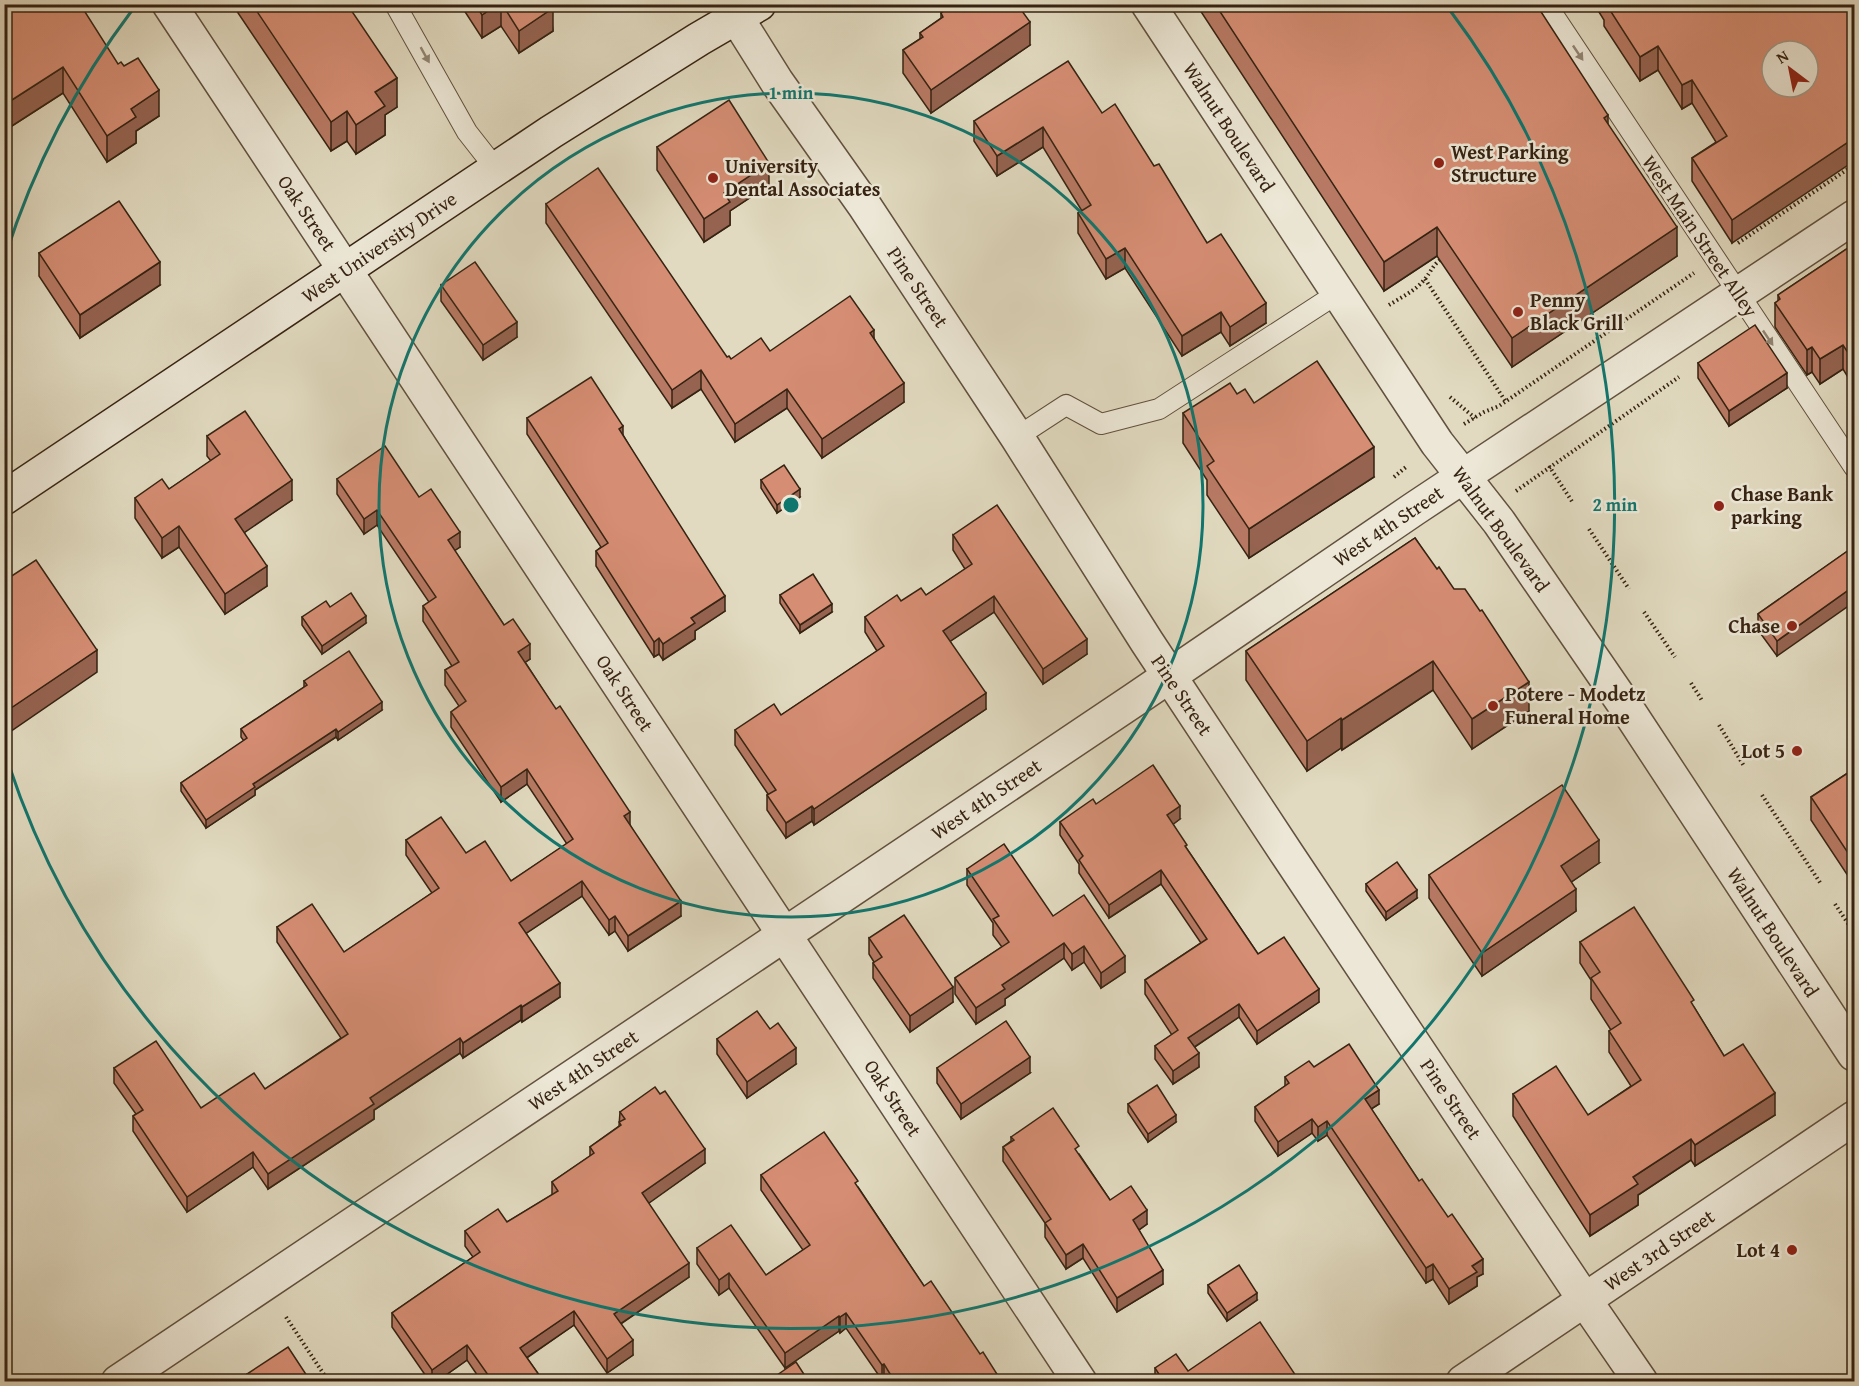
<svg xmlns="http://www.w3.org/2000/svg" width="1859" height="1386" viewBox="0 0 1859 1386" font-family="'Gentium Book Plus',serif">
  <style>
    .lines { fill: none; stroke-linecap: round; stroke-linejoin: round }
    .lane-casing { stroke: #61513e; stroke-width: 22 }
    .street-casing { stroke: #61513e; stroke-width: 36 }
    .secondary-casing { stroke: #362312; stroke-width: 36 }
    .path { stroke: #362312; stroke-width: 4; stroke-dasharray: 1.5 3; stroke-linecap: butt }
    .lane { stroke: #ece7d6; stroke-width: 20 }
    .street { stroke: #ece7d6; stroke-width: 33 }
    .secondary { stroke: #ece7d6; stroke-width: 33 }
    .wall { fill: #b77963; stroke: #362312; stroke-width: 1.5 }
    .shaded-wall { fill: #956350; stroke: #362312; stroke-width: 1.5 }
    .building { fill: #d58d73; stroke: #362312; stroke-width: 1.5; fill-rule: evenodd }
    .oneway { fill: #918574 }
    .ring { fill: none; stroke: #0f766e; stroke-width: 3 }
    .poi-dot { fill: #8f2418; stroke: #ece7d6; stroke-width: 2 }
    .labels { text-anchor: middle; stroke-width: 5; stroke-linejoin: round; paint-order: stroke }
    .street-label { font-size: 20px; fill: #362312; stroke: #ece7d6 }
    .poi-label { font-size: 20px; font-weight: bold; fill: #362312; stroke: #ece7d6; text-anchor: start }
    .centre { fill: #0f766e; stroke: #ece7d6; stroke-width: 3 }
    .ring-label { font-size: 18px; text-anchor: middle; font-weight: bold; fill: #0f766e; stroke: #ece7d6; stroke-width: 5; stroke-linejoin: round; paint-order: stroke }
  </style>
  <rect width="100%" height="100%" fill="#e1dac0"/>
  <filter id="stains"><feTurbulence type="fractalNoise" baseFrequency=".00333" numOctaves="4"/><feColorMatrix values="0 0 0 0 .2 0 0 0 0 .09 0 0 0 0 .02 0 0 0 .5 -.17"/></filter>
  <radialGradient id="worn" r=".72"><stop offset=".6" stop-color="#630" stop-opacity="0"/><stop offset="1" stop-color="#630" stop-opacity=".3"/></radialGradient>
  <g class="lines">
    <defs>
      <g id="lane">
        <polyline points="395,4 467,132 496,169"/>
        <polyline points="1546,4 1854,467"/>
        <polyline points="1017,437 1066,405 1101,424 1159,409 1338,293"/>
      </g>
      <g id="street">
        <polyline points="169,4 1080,1382"/>
        <polyline points="728,4 777,82 864,205 1017,437 1147,642 1287,854 1584,1299 1641,1382"/>
        <polyline points="1148,4 1437,443 1499,522 1626,707 1854,1054"/>
        <polyline points="118,1382 1134,700 1414,509 1854,217"/>
        <polyline points="1463,1382 1854,1118"/>
      </g>
      <polyline id="secondary" points="4,498 551,132 699,39 759,4"/>
    </defs>
    <use href="#lane" class="lane-casing"/>
    <use href="#street" class="street-casing"/>
    <use href="#secondary" class="secondary-casing"/>
    <g class="path">
      <polyline points="1738,243 1854,165"/>
      <polyline points="1425,279 1506,402"/>
      <path d="M1389,305C1400,298 1415,291 1424,280C1431,272 1433,264 1443,258"/>
      <polyline points="1450,397 1475,418"/>
      <polyline points="1464,424 1484,412 1499,406 1694,273"/>
      <polyline points="1549,466 1573,503"/>
      <polyline points="1394,477 1406,467"/>
      <polyline points="1516,491 1679,377"/>
      <polyline points="1589,529 1629,589"/>
      <polyline points="1644,612 1675,657"/>
      <polyline points="1691,683 1703,702"/>
      <polyline points="1719,725 1744,766"/>
      <polyline points="1762,795 1821,884"/>
      <polyline points="1835,904 1849,925"/>
      <polyline points="286,1317 329,1382"/>
    </g>
    <use href="#lane" class="lane"/>
    <use href="#street" class="street"/>
    <use href="#secondary" class="secondary"/>
  </g>
  <g class="wall">
    <polygon points="4,4 118,64 159,116 136,131 136,143 107,162 63,93 4,131"/>
    <polygon points="232,4 347,4 397,107 385,115 385,135 356,154 347,141 331,151"/>
    <polygon points="460,4 550,4 553,31 519,53 501,26 482,38"/>
    <polygon points="1196,4 1536,4 1608,125 1677,256 1512,367 1437,256 1384,291"/>
    <polygon points="1594,4 1854,4 1732,243 1692,181 1692,158 1716,142 1692,103 1682,109 1658,70 1640,81 1604,26 1604,20"/>
    <polygon points="941,13 1030,45 931,113 903,73 903,50 920,39 920,33 941,18"/>
    <polygon points="1102,113 1154,166 1207,243 1266,323 1230,346 1221,332 1182,356 1125,268 1106,279 1078,233 1078,213 1082,211 1043,147 997,176 974,141 974,121"/>
    <polygon points="657,147 769,185 730,211 730,225 704,242 657,170"/>
    <polygon points="546,204 727,357 731,359 770,351 874,338 904,402 822,458 787,408 735,442 701,389 672,408 546,223"/>
    <polygon points="1854,244 1854,387 1843,369 1820,384 1812,372 1807,375 1775,327 1775,303 1778,301 1778,295"/>
    <polygon points="39,253 160,285 80,338 39,276"/>
    <polygon points="441,285 517,337 483,360 441,301"/>
    <polygon points="1698,363 1787,388 1729,426 1698,378"/>
    <polygon points="1237,394 1374,477 1249,558 1207,495 1207,480 1183,443 1183,413"/>
    <polygon points="527,418 623,435 725,611 695,631 695,639 663,660 659,654 654,657 596,566 596,551 601,547 527,434"/>
    <polygon points="207,436 292,500 244,532 267,586 225,614 179,547 162,558 135,518 135,498 169,489 211,461 207,456"/>
    <polygon points="337,479 419,497 460,547 454,550 504,625 530,659 525,662 630,825 681,916 628,951 615,931 609,935 582,896 526,933 560,997 522,1022 521,1020 463,1058 460,1053 374,1110 374,1119 268,1189 253,1167 187,1212 133,1131 133,1116 136,1114 114,1083 114,1068 201,1108 265,1089 341,1038 277,942 277,927 344,952 432,893 406,855 406,840 466,853 511,881 567,844 527,784 501,802 451,727 451,712 459,706 445,685 445,670 452,666 423,621 423,606 429,602 377,525 364,534 337,494"/>
    <polygon points="761,480 800,497 777,513 761,488"/>
    <polygon points="953,535 1087,654 1043,684 994,612 950,641 986,709 814,825 812,821 786,838 767,810 767,795 768,794 735,745 735,730 781,715 877,651 865,632 865,617 901,601 926,595 965,569 953,550"/>
    <polygon points="1415,538 1529,711 1472,749 1433,690 1342,750 1341,748 1307,771 1246,680 1246,651"/>
    <polygon points="1849,550 1777,656 1758,630 1758,614"/>
    <polygon points="780,595 832,612 800,633 780,603"/>
    <polygon points="330,607 366,623 322,654 302,625 302,617"/>
    <polygon points="304,681 382,710 338,740 336,737 255,790 255,795 206,828 181,791 181,783 244,741 241,737 241,729 304,687"/>
    <polygon points="1854,769 1850,879 1811,820 1811,797"/>
    <polygon points="1096,804 1180,819 1173,824 1187,849 1258,954 1319,1002 1257,1044 1239,1017 1195,1047 1199,1067 1173,1084 1155,1059 1155,1046 1172,1035 1145,994 1145,980 1201,943 1161,884 1109,918 1079,873 1079,864 1060,835 1060,822"/>
    <polygon points="1599,863 1571,882 1576,911 1482,976 1429,898 1429,875"/>
    <polygon points="967,869 1053,916 1125,972 1101,988 1084,962 1072,970 1064,958 1005,999 1005,1005 976,1024 955,994 955,978 1002,947 993,935 993,923 967,885"/>
    <polygon points="1366,884 1417,898 1386,920 1366,891"/>
    <polygon points="869,938 953,1002 910,1032 873,978 873,963 874,962 869,954"/>
    <polygon points="1580,942 1694,1007 1724,1056 1775,1115 1695,1166 1691,1160 1638,1195 1638,1205 1590,1236 1513,1116 1513,1094 1588,1115 1631,1086 1609,1052 1609,1031 1611,1030 1591,999 1591,980 1580,963"/>
    <polygon points="717,1039 796,1064 747,1098 717,1054"/>
    <polygon points="1314,1067 1379,1104 1371,1109 1419,1181 1483,1274 1477,1277 1477,1286 1449,1304 1433,1279 1426,1283 1327,1135 1318,1141 1312,1133 1278,1156 1255,1121 1255,1107 1285,1086 1285,1077"/>
    <polygon points="937,1068 1030,1073 961,1119 937,1083"/>
    <polygon points="1128,1104 1176,1122 1148,1142 1128,1112"/>
    <polygon points="620,1112 705,1163 648,1203 689,1277 621,1324 633,1355 607,1373 574,1325 527,1358 544,1382 482,1382 467,1360 436,1382 430,1382 392,1327 392,1313 473,1257 465,1246 465,1231 507,1222 552,1195 552,1182 590,1156 590,1147 619,1126"/>
    <polygon points="1011,1137 1079,1154 1110,1200 1147,1224 1139,1230 1163,1284 1117,1312 1083,1258 1066,1269 1045,1237 1045,1223 1003,1161 1003,1147 1011,1141"/>
    <polygon points="761,1175 858,1187 924,1286 1002,1382 886,1382 884,1379 882,1380 846,1328 840,1333 839,1331 785,1368 729,1288 719,1295 697,1264 697,1248 766,1275 803,1250 761,1190"/>
    <polygon points="1208,1285 1257,1300 1227,1321 1208,1293"/>
    <polygon points="1155,1368 1188,1371 1300,1382 1155,1382"/>
    <polygon points="247,1374 311,1382 247,1382"/>
  </g>
  <g class="shaded-wall">
    <polygon points="498,4 501,4 501,26 482,38 482,15"/>
    <polygon points="553,8 553,31 519,53 519,31"/>
    <polygon points="1030,22 1030,45 931,113 931,90"/>
    <polygon points="1658,46 1658,70 1640,81 1640,57"/>
    <polygon points="63,67 63,93 4,131 4,105"/>
    <polygon points="397,78 397,107 385,115 385,135 356,154 356,125 375,92"/>
    <polygon points="1692,80 1692,103 1682,109 1682,85"/>
    <polygon points="159,90 159,116 136,131 136,143 107,162 107,136 131,109"/>
    <polygon points="347,111 347,141 331,151 331,122"/>
    <polygon points="1608,115 1608,143 1604,118"/>
    <polygon points="1043,127 1043,147 997,176 997,156"/>
    <polygon points="1854,138 1854,161 1732,243 1732,220"/>
    <polygon points="769,163 769,185 730,211 730,225 704,242 704,219 724,193"/>
    <polygon points="1437,227 1437,256 1384,291 1384,262"/>
    <polygon points="1677,227 1677,256 1512,367 1512,338"/>
    <polygon points="1125,248 1125,268 1106,279 1106,259"/>
    <polygon points="160,262 160,285 80,338 80,315"/>
    <polygon points="1266,303 1266,323 1230,346 1230,327"/>
    <polygon points="1221,312 1221,332 1182,356 1182,336"/>
    <polygon points="517,322 517,337 483,360 483,345"/>
    <polygon points="874,330 874,349 870,333"/>
    <polygon points="1843,345 1843,369 1820,384 1820,359"/>
    <polygon points="1812,347 1812,372 1807,375 1807,350"/>
    <polygon points="701,370 701,389 672,408 672,390"/>
    <polygon points="1787,373 1787,388 1729,426 1729,411"/>
    <polygon points="904,383 904,402 822,458 822,439"/>
    <polygon points="787,389 787,408 735,442 735,424"/>
    <polygon points="623,426 623,442 619,429"/>
    <polygon points="1374,447 1374,477 1249,558 1249,529"/>
    <polygon points="292,480 292,500 235,539 235,519"/>
    <polygon points="800,489 800,497 777,513 777,505"/>
    <polygon points="377,510 377,525 364,534 364,519"/>
    <polygon points="179,526 179,547 162,558 162,538"/>
    <polygon points="460,532 460,547 448,555 448,540"/>
    <polygon points="267,566 267,586 225,614 225,594"/>
    <polygon points="1854,586 1854,602 1777,656 1777,641"/>
    <polygon points="725,596 725,611 695,631 695,639 663,660 663,644 691,618"/>
    <polygon points="994,596 994,612 943,646 943,631"/>
    <polygon points="832,604 832,612 800,633 800,625"/>
    <polygon points="366,616 366,623 322,654 322,646"/>
    <polygon points="659,638 659,654 654,657 654,642"/>
    <polygon points="1087,639 1087,654 1043,684 1043,669"/>
    <polygon points="530,644 530,659 518,667 518,652"/>
    <polygon points="97,650 97,672 10,732 10,735 4,738 4,716 8,710"/>
    <polygon points="1433,661 1433,690 1342,750 1342,720"/>
    <polygon points="1529,682 1529,711 1472,749 1472,719"/>
    <polygon points="986,693 986,709 814,825 814,809"/>
    <polygon points="382,702 382,710 338,740 338,732"/>
    <polygon points="1341,718 1341,748 1307,771 1307,741"/>
    <polygon points="336,729 336,737 255,790 255,795 206,828 206,820 253,784"/>
    <polygon points="527,769 527,784 501,802 501,787"/>
    <polygon points="812,806 812,821 786,838 786,823"/>
    <polygon points="1180,806 1180,819 1167,829 1167,815"/>
    <polygon points="630,812 630,827 624,816"/>
    <polygon points="1599,840 1599,863 1561,889 1561,866"/>
    <polygon points="1854,853 1854,876 1850,879 1850,856"/>
    <polygon points="1161,870 1161,884 1109,918 1109,905"/>
    <polygon points="582,881 582,896 519,938 519,923"/>
    <polygon points="1576,889 1576,911 1482,976 1482,953"/>
    <polygon points="1417,890 1417,898 1386,920 1386,912"/>
    <polygon points="681,901 681,916 628,951 628,936"/>
    <polygon points="615,916 615,931 609,935 609,920"/>
    <polygon points="1064,943 1064,958 1005,999 1005,1005 976,1024 976,1008 1002,985"/>
    <polygon points="1084,946 1084,962 1072,970 1072,954"/>
    <polygon points="1125,956 1125,972 1101,988 1101,973"/>
    <polygon points="560,983 560,997 522,1022 522,1007"/>
    <polygon points="953,987 953,1002 910,1032 910,1016"/>
    <polygon points="1319,989 1319,1002 1257,1044 1257,1031"/>
    <polygon points="1239,1004 1239,1017 1188,1051 1188,1038"/>
    <polygon points="521,1005 521,1020 463,1058 463,1043"/>
    <polygon points="460,1038 460,1053 374,1110 374,1119 268,1189 268,1174 370,1098"/>
    <polygon points="796,1048 796,1064 747,1098 747,1082"/>
    <polygon points="1199,1053 1199,1067 1173,1084 1173,1071"/>
    <polygon points="1030,1057 1030,1073 961,1119 961,1104"/>
    <polygon points="1379,1090 1379,1104 1365,1113 1365,1099"/>
    <polygon points="1775,1093 1775,1115 1695,1166 1695,1145"/>
    <polygon points="1176,1115 1176,1122 1148,1142 1148,1134"/>
    <polygon points="1312,1119 1312,1133 1278,1156 1278,1142"/>
    <polygon points="1327,1121 1327,1135 1318,1141 1318,1127"/>
    <polygon points="1691,1139 1691,1160 1638,1195 1638,1205 1590,1236 1590,1215 1633,1177"/>
    <polygon points="705,1149 705,1163 642,1208 642,1193"/>
    <polygon points="253,1152 253,1167 187,1212 187,1197"/>
    <polygon points="1147,1210 1147,1224 1133,1234 1133,1220"/>
    <polygon points="1083,1244 1083,1258 1066,1269 1066,1255"/>
    <polygon points="1483,1259 1483,1274 1477,1277 1477,1286 1449,1304 1449,1289 1472,1266"/>
    <polygon points="689,1263 689,1277 614,1328 614,1314"/>
    <polygon points="1433,1264 1433,1279 1426,1283 1426,1268"/>
    <polygon points="1163,1270 1163,1284 1117,1312 1117,1298"/>
    <polygon points="729,1273 729,1288 719,1295 719,1280"/>
    <polygon points="1257,1293 1257,1300 1227,1321 1227,1313"/>
    <polygon points="574,1311 574,1325 520,1362 520,1348"/>
    <polygon points="846,1313 846,1328 840,1333 840,1317"/>
    <polygon points="839,1316 839,1331 785,1368 785,1353"/>
    <polygon points="633,1340 633,1355 607,1373 607,1359"/>
    <polygon points="467,1345 467,1360 436,1382 432,1382 432,1370"/>
    <polygon points="884,1364 884,1379 882,1380 882,1365"/>
  </g>
  <g class="building">
    <polygon points="4,4 80,4 118,64 121,62 124,66 138,58 159,90 131,109 136,117 107,136 63,67 4,105"/>
    <polygon points="252,4 347,4 397,78 375,92 385,106 356,125 347,111 331,122"/>
    <polygon points="475,4 498,4 482,15"/>
    <polygon points="502,4 550,4 553,8 519,31"/>
    <polygon points="954,4 1017,4 1030,22 931,90 903,50 923,37 920,33 943,17 941,13"/>
    <polygon points="1215,4 1536,4 1608,115 1604,118 1677,227 1512,338 1437,227 1384,262"/>
    <path d="M1606,4H1854V138L1732,220L1692,158L1727,136L1692,80L1682,85L1658,46L1640,57ZM1772,51H1808V87H1772Z"/>
    <polygon points="1068,61 1102,113 1115,104 1154,166 1159,164 1207,243 1221,234 1266,303 1230,327 1221,312 1182,336 1125,248 1106,259 1078,213 1091,205 1043,127 997,156 974,121"/>
    <polygon points="729,100 769,163 724,193 730,202 704,219 657,147"/>
    <polygon points="598,168 727,357 729,356 731,359 761,338 770,351 850,296 874,330 870,333 904,383 822,439 787,389 735,424 701,370 672,390 546,204"/>
    <polygon points="119,201 160,262 80,315 39,253"/>
    <polygon points="1854,244 1854,362 1843,345 1820,359 1812,347 1807,350 1775,303 1780,299 1778,295"/>
    <polygon points="475,262 517,322 483,345 441,285"/>
    <polygon points="1755,325 1787,373 1729,411 1698,363"/>
    <polygon points="1317,361 1374,447 1249,529 1207,466 1214,461 1183,413 1230,383 1237,394 1245,389 1254,403"/>
    <polygon points="591,377 623,426 619,429 725,596 691,618 695,623 663,644 659,638 654,642 596,551 608,543 527,418"/>
    <polygon points="245,411 292,480 235,519 267,566 225,594 179,526 162,538 135,498 162,479 169,489 220,454 207,436"/>
    <polygon points="385,446 419,497 431,489 460,532 448,540 504,625 513,619 530,644 518,652 556,709 560,706 630,812 624,816 681,901 628,936 615,916 609,920 582,881 519,923 560,983 522,1007 521,1005 463,1043 460,1038 370,1098 374,1104 268,1174 253,1152 187,1197 133,1116 143,1110 114,1068 156,1041 201,1108 254,1073 265,1089 348,1034 277,927 312,904 344,952 439,888 406,840 441,817 466,853 485,841 511,881 573,839 527,769 501,787 451,712 466,701 445,670 459,662 423,606 436,597 377,510 364,519 337,479"/>
    <polygon points="784,465 800,489 777,505 761,480"/>
    <polygon points="997,505 1087,639 1043,669 994,596 943,631 986,693 814,809 812,806 786,823 767,795 776,790 735,730 774,704 781,715 884,646 865,617 897,595 901,601 921,588 926,595 972,564 953,535"/>
    <polygon points="1415,538 1437,569 1439,567 1454,589 1465,589 1480,611 1482,610 1529,682 1472,719 1433,661 1342,720 1341,718 1307,741 1246,651"/>
    <polygon points="1849,550 1854,558 1854,586 1777,641 1758,614"/>
    <polygon points="36,560 97,650 8,710 10,712 4,716 4,581"/>
    <polygon points="813,574 832,604 800,625 780,595"/>
    <polygon points="351,593 366,616 322,646 302,617 326,601 330,607"/>
    <polygon points="349,651 382,702 338,732 336,729 253,784 255,787 206,820 181,783 247,738 241,729 307,685 304,681"/>
    <polygon points="1153,765 1180,806 1167,815 1187,845 1185,846 1258,954 1284,937 1319,989 1257,1031 1239,1004 1188,1038 1199,1053 1173,1071 1155,1046 1178,1030 1145,980 1207,939 1161,870 1109,905 1079,860 1083,856 1060,822 1093,799 1096,804"/>
    <polygon points="1854,769 1854,853 1850,856 1811,797"/>
    <polygon points="1562,785 1599,840 1561,866 1576,889 1482,953 1429,875"/>
    <polygon points="1004,844 1053,916 1084,895 1125,956 1101,973 1084,946 1072,954 1064,943 1002,985 1005,989 976,1008 955,978 1009,942 993,919 999,916 967,869"/>
    <polygon points="1397,862 1417,890 1386,912 1366,884"/>
    <polygon points="1634,907 1694,1000 1691,1002 1724,1056 1743,1044 1775,1093 1695,1145 1691,1139 1633,1177 1638,1184 1590,1215 1513,1094 1556,1066 1588,1115 1641,1080 1609,1031 1621,1023 1591,978 1600,972 1580,942"/>
    <polygon points="904,915 953,987 910,1016 873,963 882,957 869,938"/>
    <polygon points="757,1011 770,1029 778,1023 796,1048 747,1082 717,1039"/>
    <polygon points="1006,1021 1030,1057 961,1104 937,1068"/>
    <polygon points="1349,1044 1379,1090 1365,1099 1419,1181 1422,1179 1448,1217 1452,1214 1483,1259 1472,1266 1477,1272 1449,1289 1433,1264 1426,1268 1327,1121 1318,1127 1312,1119 1278,1142 1255,1107 1289,1083 1285,1077 1309,1061 1314,1067"/>
    <polygon points="1157,1085 1176,1115 1148,1134 1128,1104"/>
    <polygon points="655,1087 660,1094 665,1091 705,1149 642,1193 689,1263 614,1314 633,1340 607,1359 574,1311 520,1348 544,1382 493,1382 467,1345 432,1370 392,1313 480,1252 465,1231 498,1209 507,1222 558,1191 552,1182 594,1153 590,1147 621,1125 619,1122 625,1119 620,1112"/>
    <polygon points="1053,1108 1079,1146 1075,1149 1110,1200 1131,1186 1147,1210 1133,1220 1163,1270 1117,1298 1083,1244 1066,1255 1045,1223 1051,1219 1003,1147 1014,1140 1011,1137"/>
    <polygon points="824,1132 858,1181 855,1183 924,1286 931,1281 980,1354 983,1352 1002,1382 895,1382 884,1364 882,1365 846,1313 840,1317 839,1316 785,1353 729,1273 719,1280 697,1248 731,1225 766,1275 810,1245 761,1175"/>
    <polygon points="1239,1265 1257,1293 1227,1313 1208,1285"/>
    <polygon points="1260,1322 1300,1382 1164,1382 1155,1368 1176,1354 1188,1371"/>
    <polygon points="288,1347 311,1382 252,1382 247,1374"/>
    <polygon points="796,1362 809,1382 767,1382"/>
  </g>
  <defs><path id="oneway-solid" d="M-6-.8H1V-3.2L6.5 0L1 3.2V.8H-6Z" transform="scale(1.5)"/></defs>
  <g class="oneway">
    <use href="#oneway-solid" transform="translate(1578 53) rotate(56)"/>
    <use href="#oneway-solid" transform="translate(425 55) rotate(61)"/>
    <use href="#oneway-solid" transform="translate(1768 338) rotate(56)"/>
  </g>
  <g class="ring">
    <circle cx="791" cy="505" r="412"/>
    <path d="M5 257A824 824 0 0 1 133 9M1449 9A824 824 0 1 1 5 753"/>
  </g>
  <g class="poi-dot">
    <circle cx="1439" cy="163" r="6"/>
    <circle cx="713" cy="178" r="6"/>
    <circle cx="1518" cy="312" r="6"/>
    <circle cx="1719" cy="506" r="6"/>
    <circle cx="1792" cy="626" r="6"/>
    <circle cx="1493" cy="706" r="6"/>
    <circle cx="1797" cy="751" r="6"/>
    <circle cx="1792" cy="1250" r="6"/>
  </g>
  <g class="labels">
    <g class="street-label">
      <text transform="translate(1229 127) rotate(57)" y="7">Walnut Boulevard</text>
      <text transform="translate(307 213) rotate(56)" y="7">Oak Street</text>
      <text transform="translate(1700 236) rotate(56)" y="7">West Main Street Alley</text>
      <text transform="translate(379 247) rotate(-34)" y="7">West University Drive</text>
      <text transform="translate(918 287) rotate(56)" y="7">Pine Street</text>
      <text transform="translate(1388 526) rotate(-34)" y="7">West 4th Street</text>
      <text transform="translate(1501 529) rotate(54)" y="7">Walnut Boulevard</text>
      <text transform="translate(625 693) rotate(57)" y="7">Oak Street</text>
      <text transform="translate(1182 695) rotate(56)" y="7">Pine Street</text>
      <text transform="translate(986 799) rotate(-34)" y="7">West 4th Street</text>
      <text transform="translate(1773 932) rotate(57)" y="7">Walnut Boulevard</text>
      <text transform="translate(583 1070) rotate(-34)" y="7">West 4th Street</text>
      <text transform="translate(893 1098) rotate(57)" y="7">Oak Street</text>
      <text transform="translate(1451 1099) rotate(56)" y="7">Pine Street</text>
      <text transform="translate(1659 1250) rotate(-34)" y="7">West 3rd Street</text>
    </g>
    <g class="poi-label">
      <text x="1451" y="159">West Parking<tspan x="1451" dy="23">Structure</tspan></text>
      <text x="725" y="173">University<tspan x="725" dy="23">Dental Associates</tspan></text>
      <text x="1530" y="307">Penny<tspan x="1530" dy="23">Black Grill</tspan></text>
      <text x="1731" y="501">Chase Bank<tspan x="1731" dy="23">parking</tspan></text>
      <text x="1780" y="633" text-anchor="end">Chase</text>
      <text x="1505" y="701">Potere - Modetz<tspan x="1505" dy="23">Funeral Home</tspan></text>
      <text x="1785" y="758" text-anchor="end">Lot 5</text>
      <text x="1780" y="1257" text-anchor="end">Lot 4</text>
    </g>
  </g>
  <circle cx="791" cy="505" r="9" class="centre"/>
  <g class="ring-label">
    <text x="791" y="99">1 min</text>
    <text x="1615" y="511">2 min</text>
  </g>
  <rect width="1859" height="1386" fill="none" stroke="#e1dac0" stroke-width="24"/>
  <rect x="6" y="6" width="1847" height="1374" fill="none" stroke="#362312" stroke-width="3"/>
  <rect x="12" y="12" width="1835" height="1362" fill="none" stroke="#362312" stroke-width="1.5"/>
  <g transform="translate(1790 69) rotate(328)"><circle r="28" fill="#ece7d6" stroke="#a39988" stroke-width="1.5"/>
  <path d="M0-4.5L10 22L0 15L-10 22Z" fill="#8f2418"/>
  <text y="-9" font-size="16" font-weight="bold" text-anchor="middle" fill="#362312">N</text>
  </g>
  <rect width="100%" height="100%" filter="url(#stains)"/>
  <rect width="100%" height="100%" fill="url(#worn)"/>
</svg>
